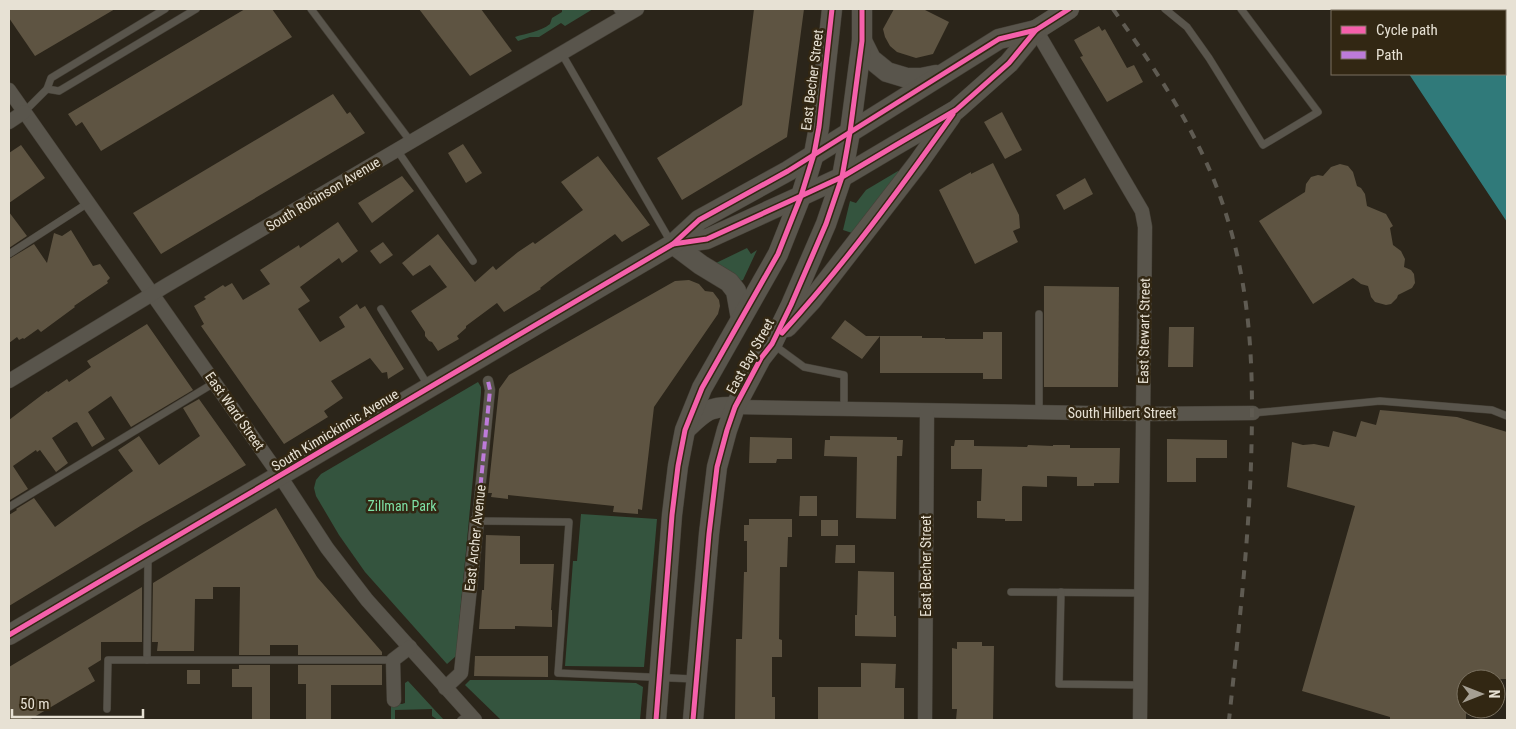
<svg xmlns="http://www.w3.org/2000/svg" width="1516" height="729" viewBox="0 0 1516 729" font-family="'Roboto Condensed',sans-serif">
  <style>
    .green { fill: #34543e }
    .water { fill: #307a7a }
    .building { fill: #5e5442 }
    .lines { fill: none; stroke-linecap: round; stroke-linejoin: round }
    .service-casing { stroke: #454037; stroke-width: 8 }
    .pedestrian-casing { stroke: #454037; stroke-width: 11 }
    .minor-casing { stroke: #454037; stroke-width: 15 }
    .secondary-casing { stroke: #454037; stroke-width: 21 }
    .service { stroke: #59554c; stroke-width: 7 }
    .pedestrian { stroke: #59554c; stroke-width: 10 }
    .minor { stroke: #59554c; stroke-width: 14 }
    .secondary { stroke: #59554c; stroke-width: 20 }
    .rail { stroke: #5f5b52; stroke-width: 4; stroke-dasharray: 9 9; stroke-linecap: butt }
    .quiet { stroke: #bd7bd9; stroke-width: 4; stroke-dasharray: 8 4; stroke-linecap: butt }
    .cycleway-casing { stroke: #322713; stroke-width: 8 }
    .cycleway { stroke: #f560ab; stroke-width: 5 }
    .labels { text-anchor: middle; stroke-width: 5; stroke-linejoin: round; paint-order: stroke }
    .street-label { font-size: 14px; fill: #e7e1d4; stroke: #322713 }
    .park-label { font-size: 14px; fill: #7ee1a6; stroke: #322713 }
  </style>
  <rect width="100%" height="100%" fill="#2b251a"/>
  <g class="green">
    <path d="M562,9H593L565,26L561,23L539,37H530L518,41L515,37C527,33 540,32 550,24L552,18L562,12Z"/>
    <polygon points="898,171 901,174 852,233 843,230 850,201 856,203 866,190"/>
    <polygon points="747,248 751,254 757,250 743,280 740,281 716,263"/>
    <polygon points="478,382 481,387 481,393 456,656 447,664 365,572 339,535 316,496 314,488 316,480 321,474"/>
    <polygon points="581,514 657,519 644,667 565,666 573,561 577,561"/>
    <polygon points="470,680 553,680 636,683 643,687 640,720 501,720 465,685"/>
    <polygon points="408,681 444,720 438,720 432,716 432,709 395,710 395,720 391,720 391,704 402,704 405,703 405,683"/>
  </g>
  <polygon class="water" points="1366,9 1507,9 1507,222 1409,74 1505,74 1505,11 1367,11"/>
  <g class="building">
    <polygon points="9,9 115,9 35,56 9,18"/>
    <polygon points="245,9 272,9 292,37 101,151 82,122 76,126 68,114"/>
    <polygon points="419,9 481,9 512,51 470,76"/>
    <polygon points="754,9 804,9 787,137 682,200 657,158 742,105"/>
    <polygon points="894,9 923,9 949,22 933,54 916,58 897,52 890,46 885,37 883,29"/>
    <polygon points="1099,26 1102,31 1105,29 1127,68 1134,65 1143,82 1107,102 1080,57 1083,56 1074,40"/>
    <polygon points="333,94 347,114 350,112 365,133 161,254 133,213"/>
    <polygon points="1002,112 1022,150 1005,159 984,122"/>
    <polygon points="463,144 482,173 466,183 448,153"/>
    <polygon points="21,145 45,178 9,203 9,153"/>
    <polygon points="598,156 650,225 622,242 615,234 557,275 540,288 541,289 504,312 497,303 466,326 466,328 457,336 459,339 438,351 432,342 429,341 425,336 425,332 411,311 447,287 430,265 413,276 402,263 438,234 475,282 493,266 496,270 518,252 533,242 535,244 583,210 561,182"/>
    <polygon points="993,163 1019,215 1020,228 1013,231 1018,242 975,264 939,190 971,172 971,174"/>
    <polygon points="1340,164 1348,166 1353,172 1357,186 1361,188 1365,194 1367,206 1386,214 1393,226 1390,228 1393,245 1401,251 1405,259 1404,267 1411,270 1414,274 1415,283 1412,288 1398,295 1397,298 1391,304 1386,305 1375,302 1371,297 1368,286 1361,284 1353,278 1313,304 1259,221 1305,192 1306,184 1311,177 1318,175 1323,176 1331,167"/>
    <polygon points="402,176 414,191 372,223 358,203"/>
    <polygon points="1085,178 1093,194 1064,210 1056,195"/>
    <polygon points="9,212 27,236 9,248"/>
    <polygon points="338,222 358,251 342,263 339,258 300,287 310,301 298,309 320,342 345,327 339,317 357,304 360,309 365,306 404,369 388,379 387,372 382,373 370,358 331,381 343,398 324,411 328,417 284,444 201,326 204,324 194,306 206,299 204,297 223,285 225,287 232,283 243,300 270,284 260,270 299,245 300,248"/>
    <polygon points="71,230 93,266 100,264 110,278 107,281 108,283 74,306 75,307 41,332 38,329 24,339 23,338 19,340 17,337 9,343 9,259 34,244 47,263 54,233 62,236"/>
    <polygon points="383,242 393,255 380,264 370,251"/>
    <polygon points="689,280 699,284 705,291 713,292 719,300 720,306 718,314 654,407 642,510 638,509 638,514 613,512 614,506 508,495 508,499 491,497 492,493 488,493 499,389 509,375 675,281"/>
    <polygon points="1044,286 1119,287 1118,387 1044,387"/>
    <polygon points="845,320 866,336 880,336 862,359 831,338"/>
    <polygon points="147,324 193,390 131,427 111,396 88,412 105,439 92,447 77,422 74,423 52,438 68,463 56,472 40,450 37,452 36,450 13,466 28,489 10,500 9,420 47,391 48,392 67,379 69,382 91,367 87,361"/>
    <polygon points="1169,327 1194,327 1193,367 1168,367"/>
    <polygon points="983,332 1002,332 1002,379 983,379 983,373 880,373 880,336 922,336 922,338 945,338 945,339 983,339"/>
    <polygon points="199,399 246,465 142,525 9,606 9,515 17,510 16,509 34,498 55,527 133,471 118,450 139,436 159,465 200,436 183,408"/>
    <polygon points="1380,410 1457,417 1507,432 1507,679 1466,679 1466,720 1390,720 1390,717 1302,691 1355,506 1287,487 1292,442 1303,445 1314,444 1329,447 1333,431 1356,437 1361,421 1376,425"/>
    <polygon points="830,436 897,437 897,440 903,440 902,456 897,456 896,519 856,518 857,457 824,456 825,440 830,440"/>
    <polygon points="750,437 792,438 792,459 777,459 776,463 749,463"/>
    <polygon points="1167,439 1227,440 1227,458 1196,458 1196,482 1167,482"/>
    <polygon points="955,440 974,440 974,446 1027,447 1028,445 1053,446 1053,445 1070,445 1070,448 1120,448 1119,483 1094,483 1094,486 1077,486 1077,477 1047,476 1047,487 1023,486 1022,487 1022,521 1005,521 1005,519 977,518 977,501 981,501 982,469 951,469 951,446 954,446"/>
    <polygon points="800,496 817,496 817,516 799,516"/>
    <polygon points="276,508 317,577 382,652 382,655 298,655 298,645 270,645 270,655 239,655 240,587 213,587 213,599 195,599 194,651 157,651 158,642 152,642 153,583"/>
    <polygon points="749,519 792,519 792,537 788,537 787,567 780,567 779,639 782,640 782,657 772,657 772,697 775,697 775,720 735,720 736,639 742,639 744,572 747,572 747,541 744,541 744,525 749,525"/>
    <rect x="821" y="520" width="17" height="16"/>
    <polygon points="486,535 520,536 520,564 554,564 551,610 552,610 552,627 515,626 515,629 479,629 482,590 484,590"/>
    <polygon points="836,545 855,545 855,563 835,563"/>
    <polygon points="858,571 894,572 894,616 896,616 896,637 855,636 855,615 857,615"/>
    <polygon points="142,587 142,642 101,642 101,660 88,668 95,681 29,720 9,720 9,667"/>
    <polygon points="957,642 982,642 982,646 994,646 993,720 956,720 957,709 952,709 952,648 957,649"/>
    <polygon points="475,656 548,656 548,677 474,676"/>
    <polygon points="861,663 896,664 895,688 904,688 904,720 818,720 818,687 861,687"/>
    <polygon points="239,665 270,665 270,720 252,720 252,687 232,687 232,669 239,669"/>
    <polygon points="298,665 382,665 382,685 331,685 331,720 306,720 306,684 298,684"/>
    <rect x="187" y="670" width="13" height="14"/>
  </g>
  <g class="lines">
    <defs>
      <g id="service">
        <polyline points="311,9 411,142"/>
        <polyline points="617,9 623,17"/>
        <polyline points="1165,9 1187,27 1209,58 1263,145 1318,112 1241,9"/>
        <polyline points="562,54 672,244"/>
        <polyline points="47,89 59,91 196,9"/>
        <polyline points="24,112 47,89 51,78 165,9"/>
        <polyline points="397,150 473,261"/>
        <polyline points="9,254 88,203"/>
        <polyline points="381,309 429,387"/>
        <polyline points="774,345 804,367 844,375 844,410"/>
        <polyline points="1039,413 1039,314"/>
        <polyline points="1253,413 1380,401 1492,410 1507,416"/>
        <polyline points="9,507 214,383"/>
        <polyline points="477,521 569,522 558,673 694,679"/>
        <polyline points="1011,592 1141,593"/>
        <polyline points="1061,592 1059,684 1141,685"/>
        <polyline points="147,660 148,556"/>
        <polyline points="107,709 108,660 393,660"/>
        <polyline points="461,720 469,714"/>
      </g>
      <polyline id="pedestrian" points="477,521 490,390 488,381"/>
      <g id="minor">
        <polyline points="1036,30 1142,211 1145,227 1140,720"/>
        <polyline points="9,90 280,476 327,548 367,600 475,720"/>
        <polyline points="9,122 24,112"/>
        <polyline points="9,381 167,285 637,9"/>
        <polyline points="735,407 1143,414 1253,413"/>
        <polyline points="445,688 461,673 477,521"/>
        <polyline points="394,700 393,660 410,647"/>
        <polyline points="925,720 927,412"/>
      </g>
      <g id="secondary">
        <polyline points="862,41 871,59 887,72 907,78 921,78 936,75"/>
        <polyline points="673,244 707,239 801,196 842,177 896,145 956,110 1009,63 1036,30 1069,9"/>
        <polyline points="673,244 701,265 729,282 736,291 741,319"/>
        <polyline points="787,327 812,300 918,163 951,116"/>
        <path d="M687,428C705,411 709,406 735,407"/>
        <polyline points="9,635 673,244 699,220 788,171 999,39 1036,30"/>
        <polyline points="656,720 672,515 678,466 685,430 702,388 778,254 801,196 814,154 819,127 832,9"/>
        <polyline points="693,720 709,534 717,467 727,430 735,407 761,358 772,344 791,305 826,224 842,177 850,132 862,41 862,9"/>
      </g>
    </defs>
    <use href="#service" class="service-casing"/>
    <use href="#pedestrian" class="pedestrian-casing"/>
    <use href="#minor" class="minor-casing"/>
    <use href="#secondary" class="secondary-casing"/>
    <use href="#service" class="service"/>
    <use href="#pedestrian" class="pedestrian"/>
    <use href="#minor" class="minor"/>
    <use href="#secondary" class="secondary"/>
    <path class="rail" d="M1113,9C1153,66 1192,123 1217,188C1252,281 1254,367 1251,464C1248,550 1238,635 1229,720"/>
    <polyline class="quiet" points="477,521 490,390 488,381"/>
    <defs>
      <g id="cycleway">
        <polyline points="673,244 707,239 801,196 842,177 896,145 956,110 1009,63 1036,30 1069,9"/>
        <path d="M782,333C844,265 900,189 953,114"/>
        <polyline points="9,635 673,244 699,220 788,171 999,39 1036,30"/>
        <polyline points="656,720 672,515 678,466 685,430 702,388 778,254 801,196 814,154 819,127 832,9"/>
        <polyline points="693,720 709,534 717,467 727,430 735,407 761,358 772,344 791,305 826,224 842,177 850,132 862,41 862,9"/>
      </g>
    </defs>
    <use href="#cycleway" class="cycleway-casing"/>
    <use href="#cycleway" class="cycleway"/>
  </g>
  <g class="labels">
    <g class="street-label">
      <text transform="translate(812 80) rotate(-83)" y="5">East Becher Street</text>
      <text transform="translate(323 194) rotate(-31)" y="5">South Robinson Avenue</text>
      <text transform="translate(1144 331) rotate(-89)" y="5">East Stewart Street</text>
      <text transform="translate(750 356) rotate(-61)" y="5">East Bay Street</text>
      <text transform="translate(235 411) rotate(55)" y="5">East Ward Street</text>
      <text x="1122" y="418">South Hilbert Street</text>
      <text transform="translate(335 430) rotate(-31)" y="5">South Kinnickinnic Avenue</text>
      <text transform="translate(475 538) rotate(-84)" y="5">East Archer Avenue</text>
      <text transform="translate(926 566) rotate(-90)" y="5">East Becher Street</text>
    </g>
    <g class="park-label">
      <text x="402" y="511">Zillman Park</text>
    </g>
  </g>
  <rect width="1516" height="729" fill="none" stroke="#e7e1d4" stroke-width="20"/>
  <rect x="1331" y="10" width="175" height="65" fill="#322713" stroke="#7a7160"/>
  <rect x="1341" y="26" width="25" height="8" fill="#f560ab" stroke="#7a7160"/>
  <text x="1376" y="35" font-size="15" fill="#e7e1d4">Cycle path</text>
  <rect x="1341" y="51" width="25" height="8" fill="#bd7bd9" stroke="#7a7160"/>
  <text x="1376" y="60" font-size="15" fill="#e7e1d4">Path</text>
  <g transform="translate(1481 694) rotate(90)"><circle r="24" fill="#322713" stroke="#7a7160"/>
  <path d="M0-4L9 19L0 12L-9 19Z" fill="#a59f93"/>
  <text y="-8" font-size="14" font-weight="bold" text-anchor="middle" fill="#e7e1d4">N</text>
  </g>
  <path d="M12 709v8h131v-8" fill="none" stroke="#e7e1d4" stroke-width="2.5"/>
  <text x="20" y="709" font-size="15" fill="#e7e1d4" stroke="#322713" stroke-width="4" paint-order="stroke">50 m</text>
</svg>
